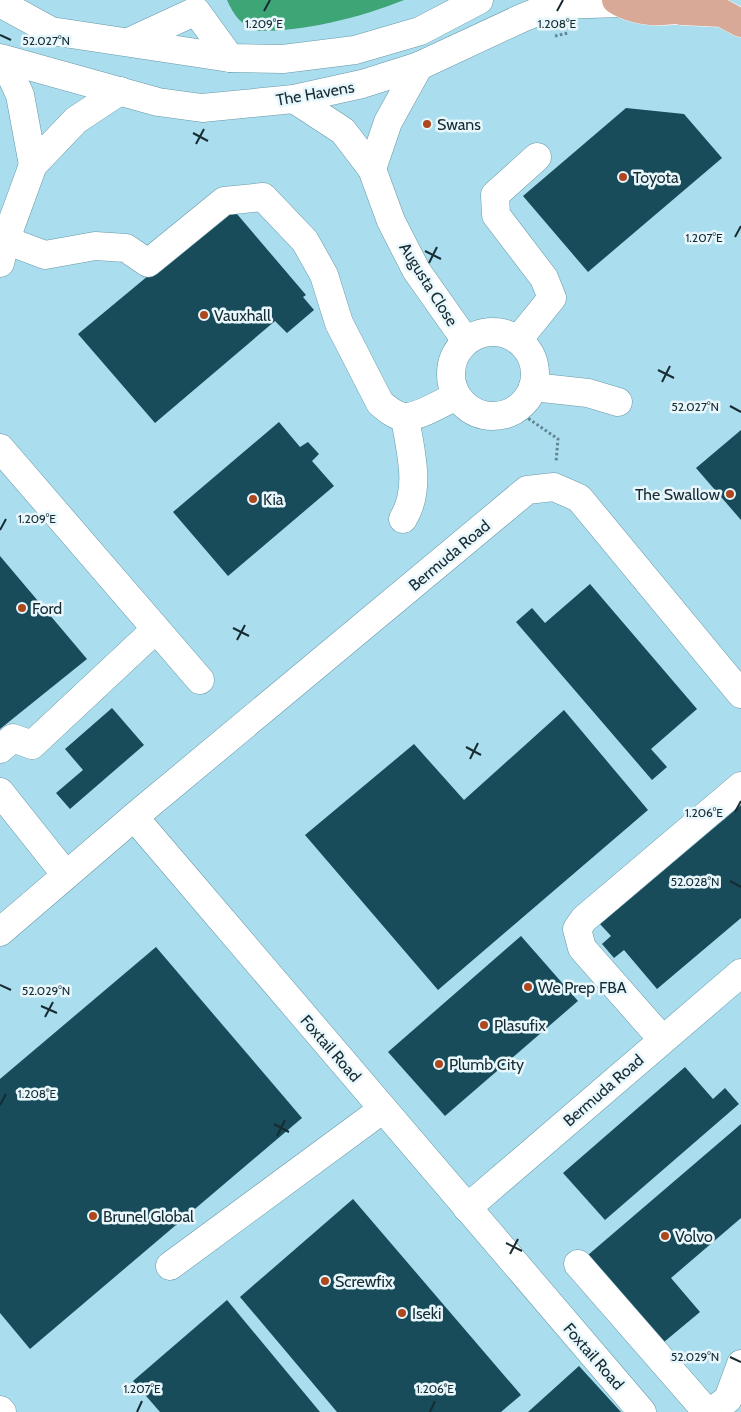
<svg xmlns="http://www.w3.org/2000/svg" width="741" height="1412" viewBox="0 0 741 1412" font-family="Cabin,sans-serif">
  <style>
    .forest { fill: #3ea577 }
    .building { fill: #184c5b }
    .lines { fill: none; stroke-linecap: round; stroke-linejoin: round }
    .minor-casing { stroke: #6798a8; stroke-width: 29 }
    .major-casing { stroke: #fff; stroke-width: 29 }
    .path { stroke: #628692; stroke-width: 3; stroke-dasharray: 2.5 2.5; stroke-linecap: butt }
    .minor { stroke: #fff; stroke-width: 28 }
    .major { stroke: #d8a997; stroke-width: 28 }
    .ticks { fill: none; stroke: #172b32; stroke-width: 2 }
    .poi-dot { fill: #ad471d; stroke: #e8f7fc; stroke-width: 2 }
    .labels { text-anchor: middle; stroke-width: 5; stroke-linejoin: round; paint-order: stroke }
    .street-label { font-size: 16px; fill: #172b32; stroke: #e8f7fc }
    .poi-label { font-size: 16px; fill: #172b32; stroke: #e8f7fc; text-anchor: start }
    .ticks-label { font-size: 12px; text-anchor: middle; fill: #172b32; stroke: #e8f7fc; stroke-width: 5; stroke-linejoin: round; paint-order: stroke }
  </style>
  <rect width="100%" height="100%" fill="#ade"/>
  <path class="forest" d="M227,0H404C359,18 306,31 258,31C241,25 234,16 227,0Z"/>
  <g class="building">
    <polygon points="626,108 684,114 722,158 588,272 523,196"/>
    <polygon points="231,207 306,295 303,297 314,310 287,333 275,321 155,423 78,334"/>
    <polygon points="279,422 300,447 308,442 319,454 312,461 334,486 228,576 173,512"/>
    <polygon points="741,430 741,520 696,468"/>
    <polygon points="0,556 87,659 0,729"/>
    <polygon points="590,584 697,709 651,749 667,767 652,780 516,622 532,608 545,623"/>
    <polygon points="112,708 144,745 70,809 56,793 83,770 65,749"/>
    <polygon points="564,710 648,810 438,990 305,835 414,744 464,800"/>
    <polygon points="741,805 741,918 657,989 624,950 614,958 602,944 611,936 600,924"/>
    <polygon points="521,936 578,1001 445,1116 388,1052"/>
    <polygon points="156,947 302,1118 30,1349 0,1313 0,1079"/>
    <polygon points="685,1067 713,1099 725,1088 739,1104 605,1220 563,1173"/>
    <polygon points="741,1124 741,1218 671,1278 700,1312 664,1342 588,1255"/>
    <polygon points="353,1199 521,1395 501,1412 337,1412 240,1297"/>
    <polygon points="227,1300 320,1412 160,1412 133,1381"/>
    <polygon points="579,1366 621,1412 528,1412"/>
  </g>
  <g class="lines">
    <defs>
      <g id="minor">
        <polyline points="0,3 51,31 230,58 283,59 355,50 420,31 479,0"/>
        <polyline points="129,42 196,11 230,58"/>
        <polyline points="0,58 158,102 202,108 294,99 362,84 419,66 522,18 554,5 621,3"/>
        <polyline points="4,60 20,95 33,165 76,120 120,91"/>
        <polyline points="294,99 343,131 372,169 391,221 416,270 466,341"/>
        <polyline points="372,169 388,122 419,66"/>
        <path d="M0,238L45,255L95,246L126,248L148,263L224,201L263,197L305,241L324,275L339,323L380,403C387,409 395,416 404,417C417,418 444,402 456,396"/>
        <polyline points="0,263 6,239 33,165"/>
        <circle cx="493" cy="374" r="42"/>
        <polyline points="518,340 552,298 544,278 496,215 495,195 537,157"/>
        <polyline points="533,387 588,393 618,402"/>
        <polyline points="0,448 200,680"/>
        <path d="M403,519C422,488 410,451 405,417"/>
        <polyline points="0,749 13,738 32,745 156,629"/>
        <polyline points="0,792 66,875"/>
        <polyline points="134,817 527,490 554,487 579,498 741,694"/>
        <polyline points="0,932 134,817 642,1412"/>
        <polyline points="662,1039 582,948 577,929 584,919 741,786"/>
        <polyline points="467,1208 741,973"/>
        <polyline points="578,1264 707,1412"/>
        <polyline points="170,1266 383,1109"/>
        <polyline points="0,1410 2,1412"/>
        <polyline points="711,1412 728,1399 741,1364"/>
      </g>
      <g id="major">
        <path d="M616,0C642,16 680,14 706,0"/>
        <polyline points="682,11 722,13 741,23"/>
      </g>
    </defs>
    <use href="#minor" class="minor-casing"/>
    <use href="#major" class="major-casing"/>
    <g class="path">
      <polyline points="555,36 568,33"/>
      <polyline points="516,410 558,439 556,462"/>
    </g>
    <use href="#minor" class="minor"/>
    <use href="#major" class="major"/>
  </g>
  <path class="ticks" d="M264,11L270,0M557,11L563,0M0,35L11,40M193,133L208,141M196,144L204,129M735,237L741,226M425,251L441,259M429,263L437,247M658,370L674,378M662,382L670,366M730,406L741,412M0,530L6,519M233,628L249,636M237,640L245,625M466,747L481,755M470,759L478,743M735,812L741,801M730,881L741,887M0,985L11,990M41,1006L57,1013M45,1017L53,1002M0,1105L6,1094M274,1124L289,1132M277,1136L285,1120M506,1243L522,1251M510,1254L518,1239M730,1357L741,1362M137,1412L142,1401M430,1412L435,1401"/>
  <g class="poi-dot">
    <circle cx="427" cy="124" r="5"/>
    <circle cx="623" cy="177" r="5"/>
    <circle cx="204" cy="315" r="5"/>
    <circle cx="730" cy="494" r="5"/>
    <circle cx="253" cy="499" r="5"/>
    <circle cx="22" cy="608" r="5"/>
    <circle cx="528" cy="987" r="5"/>
    <circle cx="484" cy="1025" r="5"/>
    <circle cx="439" cy="1064" r="5"/>
    <circle cx="93" cy="1216" r="5"/>
    <circle cx="665" cy="1236" r="5"/>
    <circle cx="325" cy="1281" r="5"/>
    <circle cx="402" cy="1313" r="5"/>
  </g>
  <g class="labels">
    <g class="street-label">
      <text transform="translate(315 93) rotate(-10)" y="6">The Havens</text>
      <text transform="translate(429 284) rotate(58)" y="6">Augusta Close</text>
      <text transform="translate(449 555) rotate(-40)" y="6">Bermuda Road</text>
      <text transform="translate(331 1048) rotate(49)" y="6">Foxtail Road</text>
      <text transform="translate(603 1090) rotate(-41)" y="6">Bermuda Road</text>
      <text transform="translate(594 1356) rotate(49)" y="6">Foxtail Road</text>
    </g>
    <g class="poi-label">
      <text x="437" y="130">Swans</text>
      <text x="633" y="183">Toyota</text>
      <text x="214" y="321">Vauxhall</text>
      <text x="720" y="500" text-anchor="end">The Swallow</text>
      <text x="263" y="505">Kia</text>
      <text x="32" y="614">Ford</text>
      <text x="538" y="993">We Prep FBA</text>
      <text x="494" y="1031">Plasufix</text>
      <text x="449" y="1070">Plumb City</text>
      <text x="103" y="1222">Brunel Global</text>
      <text x="675" y="1242">Volvo</text>
      <text x="335" y="1287">Screwfix</text>
      <text x="412" y="1319">Iseki</text>
    </g>
  </g>
  <g class="ticks-label">
    <text x="264" y="28">1.209°E</text>
    <text x="557" y="28">1.208°E</text>
    <text x="46" y="45">52.027°N</text>
    <text x="704" y="242">1.207°E</text>
    <text x="695" y="411">52.027°N</text>
    <text x="37" y="523">1.209°E</text>
    <text x="704" y="817">1.206°E</text>
    <text x="695" y="886">52.028°N</text>
    <text x="46" y="995">52.029°N</text>
    <text x="37" y="1098">1.208°E</text>
    <text x="695" y="1361">52.029°N</text>
    <text x="142" y="1393">1.207°E</text>
    <text x="435" y="1393">1.206°E</text>
  </g>
</svg>
